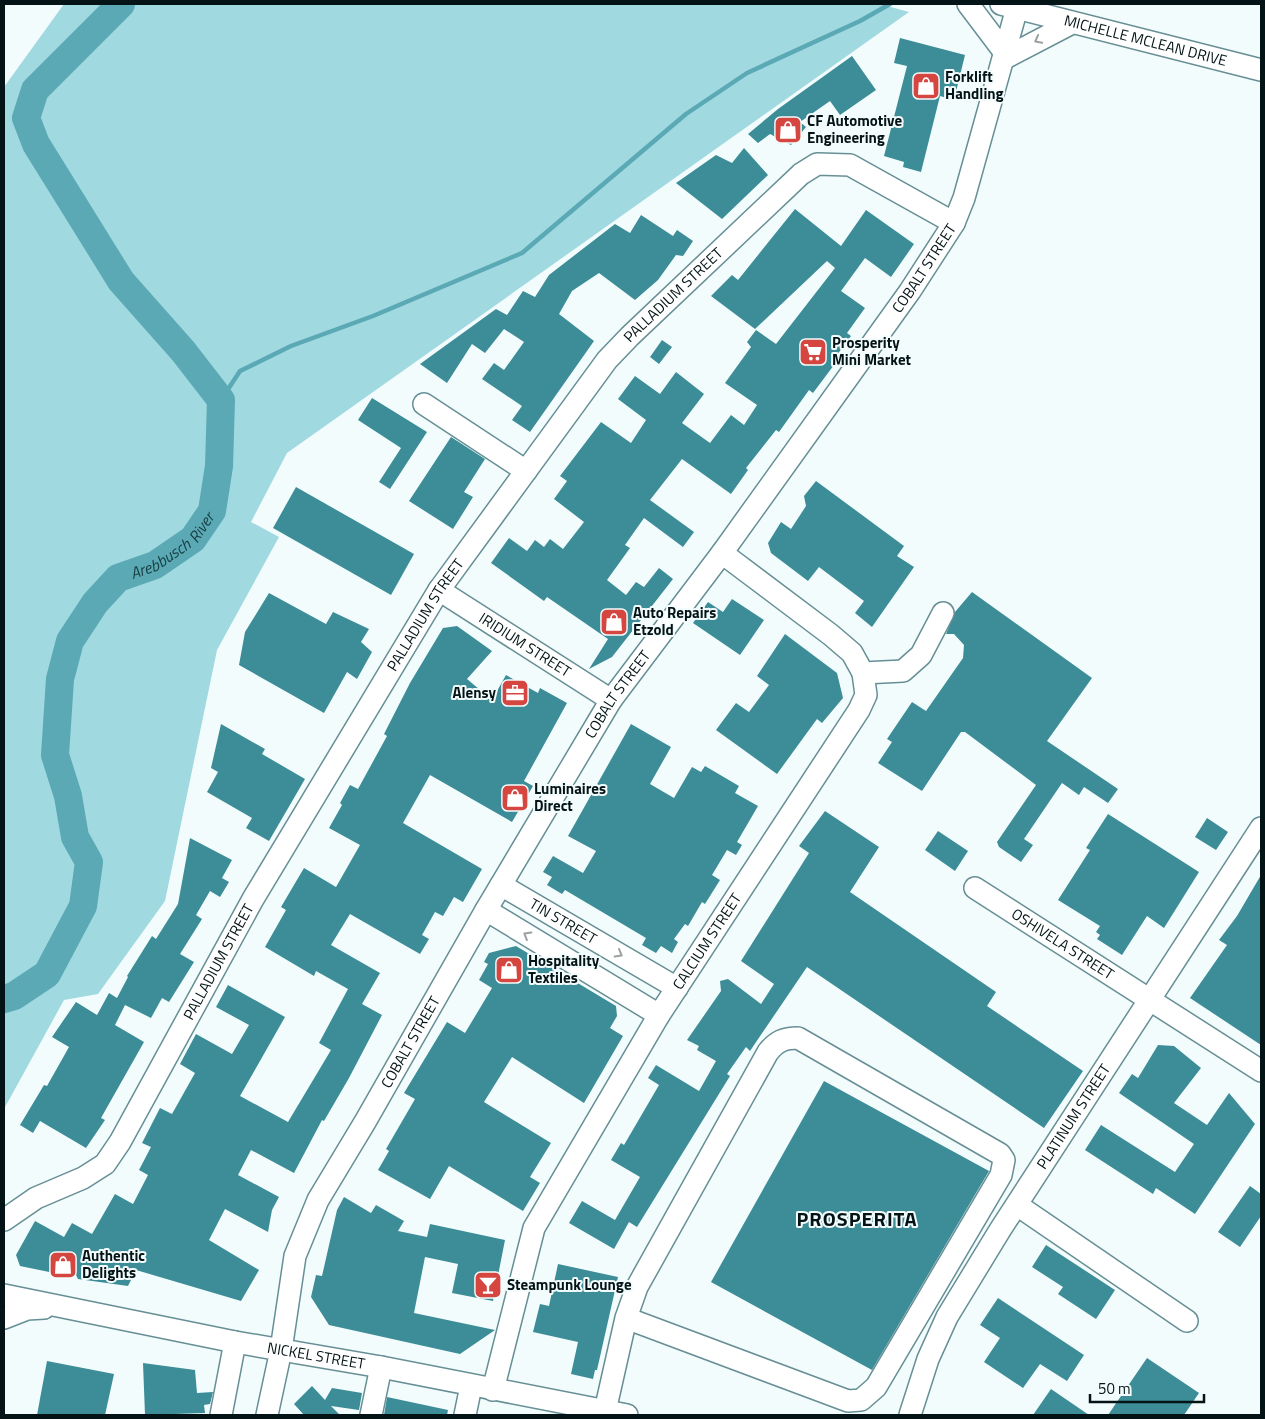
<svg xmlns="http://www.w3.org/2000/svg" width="1265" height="1419" viewBox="0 0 1265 1419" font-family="'Titillium Web',sans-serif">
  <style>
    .green { fill: #a1d9e0 }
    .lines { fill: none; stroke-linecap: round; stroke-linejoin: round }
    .stream { stroke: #5aa9b4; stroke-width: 4.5 }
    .river { stroke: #5aa9b4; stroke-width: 28 }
    .building { fill: #3c8d97 }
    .minor-casing { stroke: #668f95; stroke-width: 24 }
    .minor { stroke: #fff; stroke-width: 21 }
    .oneway { stroke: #9ba1a2 }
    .labels { text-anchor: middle; stroke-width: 4; stroke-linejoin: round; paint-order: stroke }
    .street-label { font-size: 15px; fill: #041416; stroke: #f3fcfd }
    .poi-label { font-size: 15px; font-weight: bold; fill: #041416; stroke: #f3fcfd; text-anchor: start }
    .water-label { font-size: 16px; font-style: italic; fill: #183e43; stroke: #f3fcfd }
    .district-label { font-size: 20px; font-weight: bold; letter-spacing: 1px; fill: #041416; stroke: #f3fcfd }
  </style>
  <rect width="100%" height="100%" fill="#f3fcfd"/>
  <polygon class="green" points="64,4 880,4 909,12 287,453 251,522 279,537 217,650 165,901 98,994 64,1000 4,1109 4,87"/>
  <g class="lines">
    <polyline class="stream" points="221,400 240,371 291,346 373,316 522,253 686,114 747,73 860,21 890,4"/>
    <path class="river" id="s1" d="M4,999L14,996L47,974L83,906L89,862L75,837L68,796L55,755L60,679L70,641L95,603L118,578L155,565L193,539L212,511L219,466L221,400L183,351L121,281L36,144L26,118L35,90L121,4"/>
  </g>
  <g class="building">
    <polygon points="900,38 965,55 954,100 940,96 921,172 903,167 904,162 884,156 907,66 894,63"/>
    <polygon points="852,56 876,90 840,115 830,101 800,122 806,127 791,145 770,134 758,143 748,134 778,109"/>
    <polygon points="744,148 768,175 722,219 676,183 716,155 732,163"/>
    <polygon points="795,209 841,246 866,210 914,244 891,277 865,258 841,291 865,308 847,333 851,336 834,359 837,361 813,393 809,390 779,432 776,430 746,468 748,470 731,494 682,459 650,500 694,532 683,547 644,518 625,545 630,548 607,580 626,595 636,582 644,587 659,568 673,579 612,657 589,669 608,639 547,597 544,601 491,563 509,538 527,551 535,540 544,547 550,539 563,549 584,522 554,499 567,481 560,476 601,422 631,443 646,420 618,399 635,376 660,394 676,372 704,394 682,423 710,443 731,415 744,425 757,405 725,383 751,347 747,342 756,330 776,344 835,268 827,261 755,329 711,296 732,275 738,280"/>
    <polygon points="641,215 673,236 677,230 693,241 683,256 676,255 658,280 635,300 599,273 572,291 559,314 594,341 530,432 512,420 522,406 482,379 494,363 504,370 524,342 504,329 485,353 472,344 447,383 420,364 496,309 507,315 523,291 535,297 549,275 615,224 630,233"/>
    <polygon points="662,340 672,347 659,364 650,357"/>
    <polygon points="372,398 427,432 390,489 379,482 401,448 358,420"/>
    <polygon points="451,437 485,459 464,492 473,497 453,529 409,501"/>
    <polygon points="816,481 904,546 897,556 914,567 872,627 855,613 864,601 819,567 808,581 771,553 768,543 781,522 791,529 806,506 804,496"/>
    <polygon points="296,487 414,554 391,595 273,528"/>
    <polygon points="972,592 1092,678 1047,741 1118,789 1108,803 1084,787 1079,795 1062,783 1024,839 1033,845 1021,862 999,847 997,842 1036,785 965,732 961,732 922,791 878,763 892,742 887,739 912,702 926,711 963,658 964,645 954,634 946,634 955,612"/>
    <polygon points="269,593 326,624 333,612 369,629 361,642 372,652 357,679 347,672 324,713 239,665 245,632"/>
    <polygon points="732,599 764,620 740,655 693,623 708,602 723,612"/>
    <polygon points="457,626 492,651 467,679 492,700 506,675 538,693 540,688 567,703 524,781 533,786 512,822 430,775 403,823 482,869 463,902 454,897 443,916 435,912 422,935 429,939 420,954 350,914 331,945 380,973 362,1004 382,1015 349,1078 324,1121 322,1120 294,1173 251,1150 238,1175 279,1197 272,1210 268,1232 225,1209 209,1240 259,1270 241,1301 136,1270 128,1286 78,1279 73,1269 59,1274 20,1266 16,1255 35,1221 64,1237 72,1223 92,1234 115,1194 133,1204 148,1175 139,1170 151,1147 142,1143 160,1108 172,1114 195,1073 180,1064 196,1034 232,1054 249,1025 216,1007 228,985 285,1017 240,1096 288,1122 331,1050 319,1043 348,989 316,971 314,976 265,947 286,910 281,907 304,868 336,887 360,845 329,828 342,805 340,803 350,785 358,789 387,736 384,734 410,683 443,628"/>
    <polygon points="785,634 837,673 843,698 822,723 817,719 777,774 716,730 736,703 749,712 769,685 757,676"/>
    <polygon points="221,724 265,749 262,754 305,779 269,841 246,828 252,818 207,792 218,772 211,768"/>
    <polygon points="631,724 671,747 650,784 674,798 692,767 701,772 705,766 739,786 735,793 758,806 737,842 742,845 736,855 727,850 712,875 720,880 705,904 702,902 688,926 685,924 674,939 678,942 672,953 661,946 656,953 642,945 646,938 565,890 562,894 547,885 552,877 543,872 553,856 583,873 596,851 568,836"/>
    <polygon points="825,811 879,847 850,892 996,992 987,1006 1083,1071 1044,1128 807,967 750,1051 746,1047 727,1074 730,1076 637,1227 629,1222 614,1249 569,1223 582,1201 615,1220 640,1177 611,1160 621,1143 624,1145 659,1085 648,1078 656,1065 699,1091 716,1061 697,1050 699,1046 687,1040 721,991 720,981 728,979 761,1004 774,984 741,961 809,853 799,846"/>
    <polygon points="1108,814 1199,872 1164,928 1147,916 1122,955 1097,939 1100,935 1096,932 1100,926 1058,900 1090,850 1086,848"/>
    <polygon points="1207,818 1228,832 1216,850 1195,837"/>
    <polygon points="938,831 968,851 955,871 925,850"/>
    <polygon points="190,838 232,860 222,878 229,882 220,897 210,891 196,915 202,919 180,954 194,962 169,1002 162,998 151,1018 125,1005 115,1025 144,1042 101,1118 105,1120 86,1148 40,1121 33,1133 20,1125 44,1085 47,1086 69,1047 52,1037 76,1002 97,1015 109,993 117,998 128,977 127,976 152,936 156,939 178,904"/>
    <polygon points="1261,875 1261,1045 1190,998 1227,945 1219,940 1237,916"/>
    <polygon points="516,946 616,1006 617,1016 610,1028 623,1036 584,1103 512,1057 484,1102 551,1143 530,1177 540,1183 523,1211 449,1166 430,1199 378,1170 389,1151 386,1149 415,1099 404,1093 447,1022 465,1033 492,988 479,980 488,964 484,962 489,953"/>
    <polygon points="1158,1045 1174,1046 1201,1068 1174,1103 1207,1125 1229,1093 1255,1124 1195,1214 1156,1188 1153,1194 1085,1150 1101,1125 1175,1172 1194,1144 1119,1093 1132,1074 1138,1078"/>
    <polygon points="824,1081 989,1171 872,1370 711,1282"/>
    <polygon points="1250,1186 1261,1194 1261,1216 1240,1247 1218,1232"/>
    <polygon points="344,1197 371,1213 376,1205 404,1221 398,1231 427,1237 430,1224 505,1240 493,1301 452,1293 458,1264 425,1257 414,1313 495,1330 460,1354 329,1325 311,1297 316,1275 322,1276 337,1210"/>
    <polygon points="1046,1245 1115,1290 1096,1319 1058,1294 1063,1287 1032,1267"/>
    <polygon points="558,1264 618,1277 597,1370 595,1370 593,1379 571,1374 578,1342 533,1332 540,1304 549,1306"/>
    <polygon points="998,1298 1084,1355 1067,1381 1040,1364 1023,1388 984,1362 1000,1338 980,1325"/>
    <polygon points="1147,1358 1199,1393 1184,1415 1108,1415"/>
    <polygon points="47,1361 114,1374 105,1415 37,1415"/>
    <polygon points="143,1363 195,1370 197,1393 213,1392 210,1404 204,1405 205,1413 145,1415"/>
    <polygon points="312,1386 325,1400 332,1388 362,1393 359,1410 331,1406 340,1415 304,1415 294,1404"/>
    <polygon points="1051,1389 1089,1415 1033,1415"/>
    <polygon points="387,1397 448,1410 447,1415 384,1415"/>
  </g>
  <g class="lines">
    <defs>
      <g id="minor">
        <polyline points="968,4 1005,53"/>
        <path id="s2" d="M1001,4L1261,70"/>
        <polyline points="1005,58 1072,23"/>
        <polyline points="424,404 526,471"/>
        <path id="s3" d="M439,590L611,700"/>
        <polyline points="863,673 903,671 921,655 943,613"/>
        <path id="s4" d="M501,885L677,988"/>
        <path id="s5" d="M975,888L1261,1071"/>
        <polyline points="486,910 659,1015"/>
        <polyline points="1017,1205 1187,1321"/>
        <path id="s6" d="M4,1220L36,1198L83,1178L105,1164L120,1142L253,899L439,590L607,360L630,336L801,174L817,164L850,165L954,223"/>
        <path id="s7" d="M4,1295L235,1342L381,1367L627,1415"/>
        <polyline points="4,1318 27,1309 44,1308"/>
        <path id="s8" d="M493,1390L534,1228L659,1015L859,710L866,695L863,673L852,653L831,635L722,553"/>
        <path d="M605,1411L626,1318L637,1287L768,1052C777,1041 784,1038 798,1038L1000,1154L1004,1160L1001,1175L876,1387L861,1400L848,1401L626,1318"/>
        <polyline points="221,1415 235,1342"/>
        <path id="s9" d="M267,1415L281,1350L295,1256L318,1200L365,1122L486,910L611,700L722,553L910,291L954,223L964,198L1017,8"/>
        <polyline points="371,1415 381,1367"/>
        <polyline points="465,1415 471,1386"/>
        <path id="s10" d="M910,1415L928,1359L947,1317L1000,1230L1261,828"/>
      </g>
    </defs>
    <use href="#minor" class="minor-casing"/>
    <use href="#minor" class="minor"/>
  </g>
  <defs><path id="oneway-chevron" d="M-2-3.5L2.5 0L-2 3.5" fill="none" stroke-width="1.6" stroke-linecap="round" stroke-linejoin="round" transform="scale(1.25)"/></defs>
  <g class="oneway">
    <use href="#oneway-chevron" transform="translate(1038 40) rotate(152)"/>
    <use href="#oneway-chevron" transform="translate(527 935) rotate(-149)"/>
    <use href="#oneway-chevron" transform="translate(619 954) rotate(30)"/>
  </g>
  <defs>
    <symbol id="shop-square" viewBox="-11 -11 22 22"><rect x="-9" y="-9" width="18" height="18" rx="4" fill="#d4463f" stroke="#f3fcfd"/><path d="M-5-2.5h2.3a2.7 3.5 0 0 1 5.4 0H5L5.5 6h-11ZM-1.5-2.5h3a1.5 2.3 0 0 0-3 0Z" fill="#fff"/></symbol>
    <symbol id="supermarket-square" viewBox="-11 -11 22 22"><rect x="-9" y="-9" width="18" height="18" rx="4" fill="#d4463f" stroke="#f3fcfd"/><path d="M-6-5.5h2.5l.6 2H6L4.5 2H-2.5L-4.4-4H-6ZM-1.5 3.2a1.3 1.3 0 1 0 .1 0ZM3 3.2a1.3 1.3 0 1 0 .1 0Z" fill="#fff"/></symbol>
    <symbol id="office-square" viewBox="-11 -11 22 22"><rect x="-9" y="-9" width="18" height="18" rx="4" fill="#d4463f" stroke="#f3fcfd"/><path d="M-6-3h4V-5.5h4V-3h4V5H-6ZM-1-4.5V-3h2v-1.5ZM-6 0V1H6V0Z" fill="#fff"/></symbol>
    <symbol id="bar-square" viewBox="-11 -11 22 22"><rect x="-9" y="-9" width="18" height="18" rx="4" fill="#d4463f" stroke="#f3fcfd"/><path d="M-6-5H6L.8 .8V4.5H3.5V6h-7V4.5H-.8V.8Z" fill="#fff"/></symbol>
  </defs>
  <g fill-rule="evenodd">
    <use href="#shop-square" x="910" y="70" width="32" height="32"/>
    <use href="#shop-square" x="772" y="114" width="32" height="32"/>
    <use href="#supermarket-square" x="797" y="336" width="32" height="32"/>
    <use href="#shop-square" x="598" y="606" width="32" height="32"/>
    <use href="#office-square" x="499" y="677" width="32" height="32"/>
    <use href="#shop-square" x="499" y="782" width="32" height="32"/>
    <use href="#shop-square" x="493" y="954" width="32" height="32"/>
    <use href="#shop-square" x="47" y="1249" width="32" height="32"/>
    <use href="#bar-square" x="472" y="1269" width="32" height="32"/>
  </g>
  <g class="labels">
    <g class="street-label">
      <text dy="5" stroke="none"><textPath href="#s2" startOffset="149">MICHELLE MCLEAN DRIVE</textPath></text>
      <text dy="5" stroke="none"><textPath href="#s9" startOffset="1335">COBALT STREET</textPath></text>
      <text dy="5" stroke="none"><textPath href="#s6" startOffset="1158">PALLADIUM STREET</textPath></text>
      <text dy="5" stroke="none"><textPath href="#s6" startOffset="752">PALLADIUM STREET</textPath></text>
      <text dy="5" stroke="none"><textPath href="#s3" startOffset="102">IRIDIUM STREET</textPath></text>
      <text dy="5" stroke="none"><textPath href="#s9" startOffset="810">COBALT STREET</textPath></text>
      <text dy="5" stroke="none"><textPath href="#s4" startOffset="72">TIN STREET</textPath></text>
      <text dy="5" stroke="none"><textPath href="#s8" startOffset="502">CALCIUM STREET</textPath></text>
      <text dy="5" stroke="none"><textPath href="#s5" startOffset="104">OSHIVELA STREET</textPath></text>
      <text dy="5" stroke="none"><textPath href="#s6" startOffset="348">PALLADIUM STREET</textPath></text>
      <text dy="5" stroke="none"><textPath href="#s9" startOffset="405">COBALT STREET</textPath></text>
      <text dy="5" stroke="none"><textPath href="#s10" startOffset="342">PLATINUM STREET</textPath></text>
      <text dy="5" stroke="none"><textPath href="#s7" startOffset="318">NICKEL STREET</textPath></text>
    </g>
    <g class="poi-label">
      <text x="945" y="82">Forklift<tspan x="945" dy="17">Handling</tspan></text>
      <text x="807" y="126">CF Automotive<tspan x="807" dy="17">Engineering</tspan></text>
      <text x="832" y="348">Prosperity<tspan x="832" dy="17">Mini Market</tspan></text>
      <text x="633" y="618">Auto Repairs<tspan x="633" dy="17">Etzold</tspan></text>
      <text x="496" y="698" text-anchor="end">Alensy</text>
      <text x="534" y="794">Luminaires<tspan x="534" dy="17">Direct</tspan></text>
      <text x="528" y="966">Hospitality<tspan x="528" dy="17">Textiles</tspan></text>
      <text x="82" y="1261">Authentic<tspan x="82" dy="17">Delights</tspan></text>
      <text x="507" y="1290">Steampunk Lounge</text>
    </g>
    <g class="water-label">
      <text dy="6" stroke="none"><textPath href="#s1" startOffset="544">Arebbusch River</textPath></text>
    </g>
    <g class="district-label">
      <text x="857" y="1226">PROSPERITA</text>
    </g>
  </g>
  <rect width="1265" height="1419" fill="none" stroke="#041416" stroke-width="10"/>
  <path d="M1090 1394v8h114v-8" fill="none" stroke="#041416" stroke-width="2.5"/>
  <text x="1098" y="1394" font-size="15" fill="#041416" stroke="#f3fcfd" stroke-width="4" paint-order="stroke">50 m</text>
</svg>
